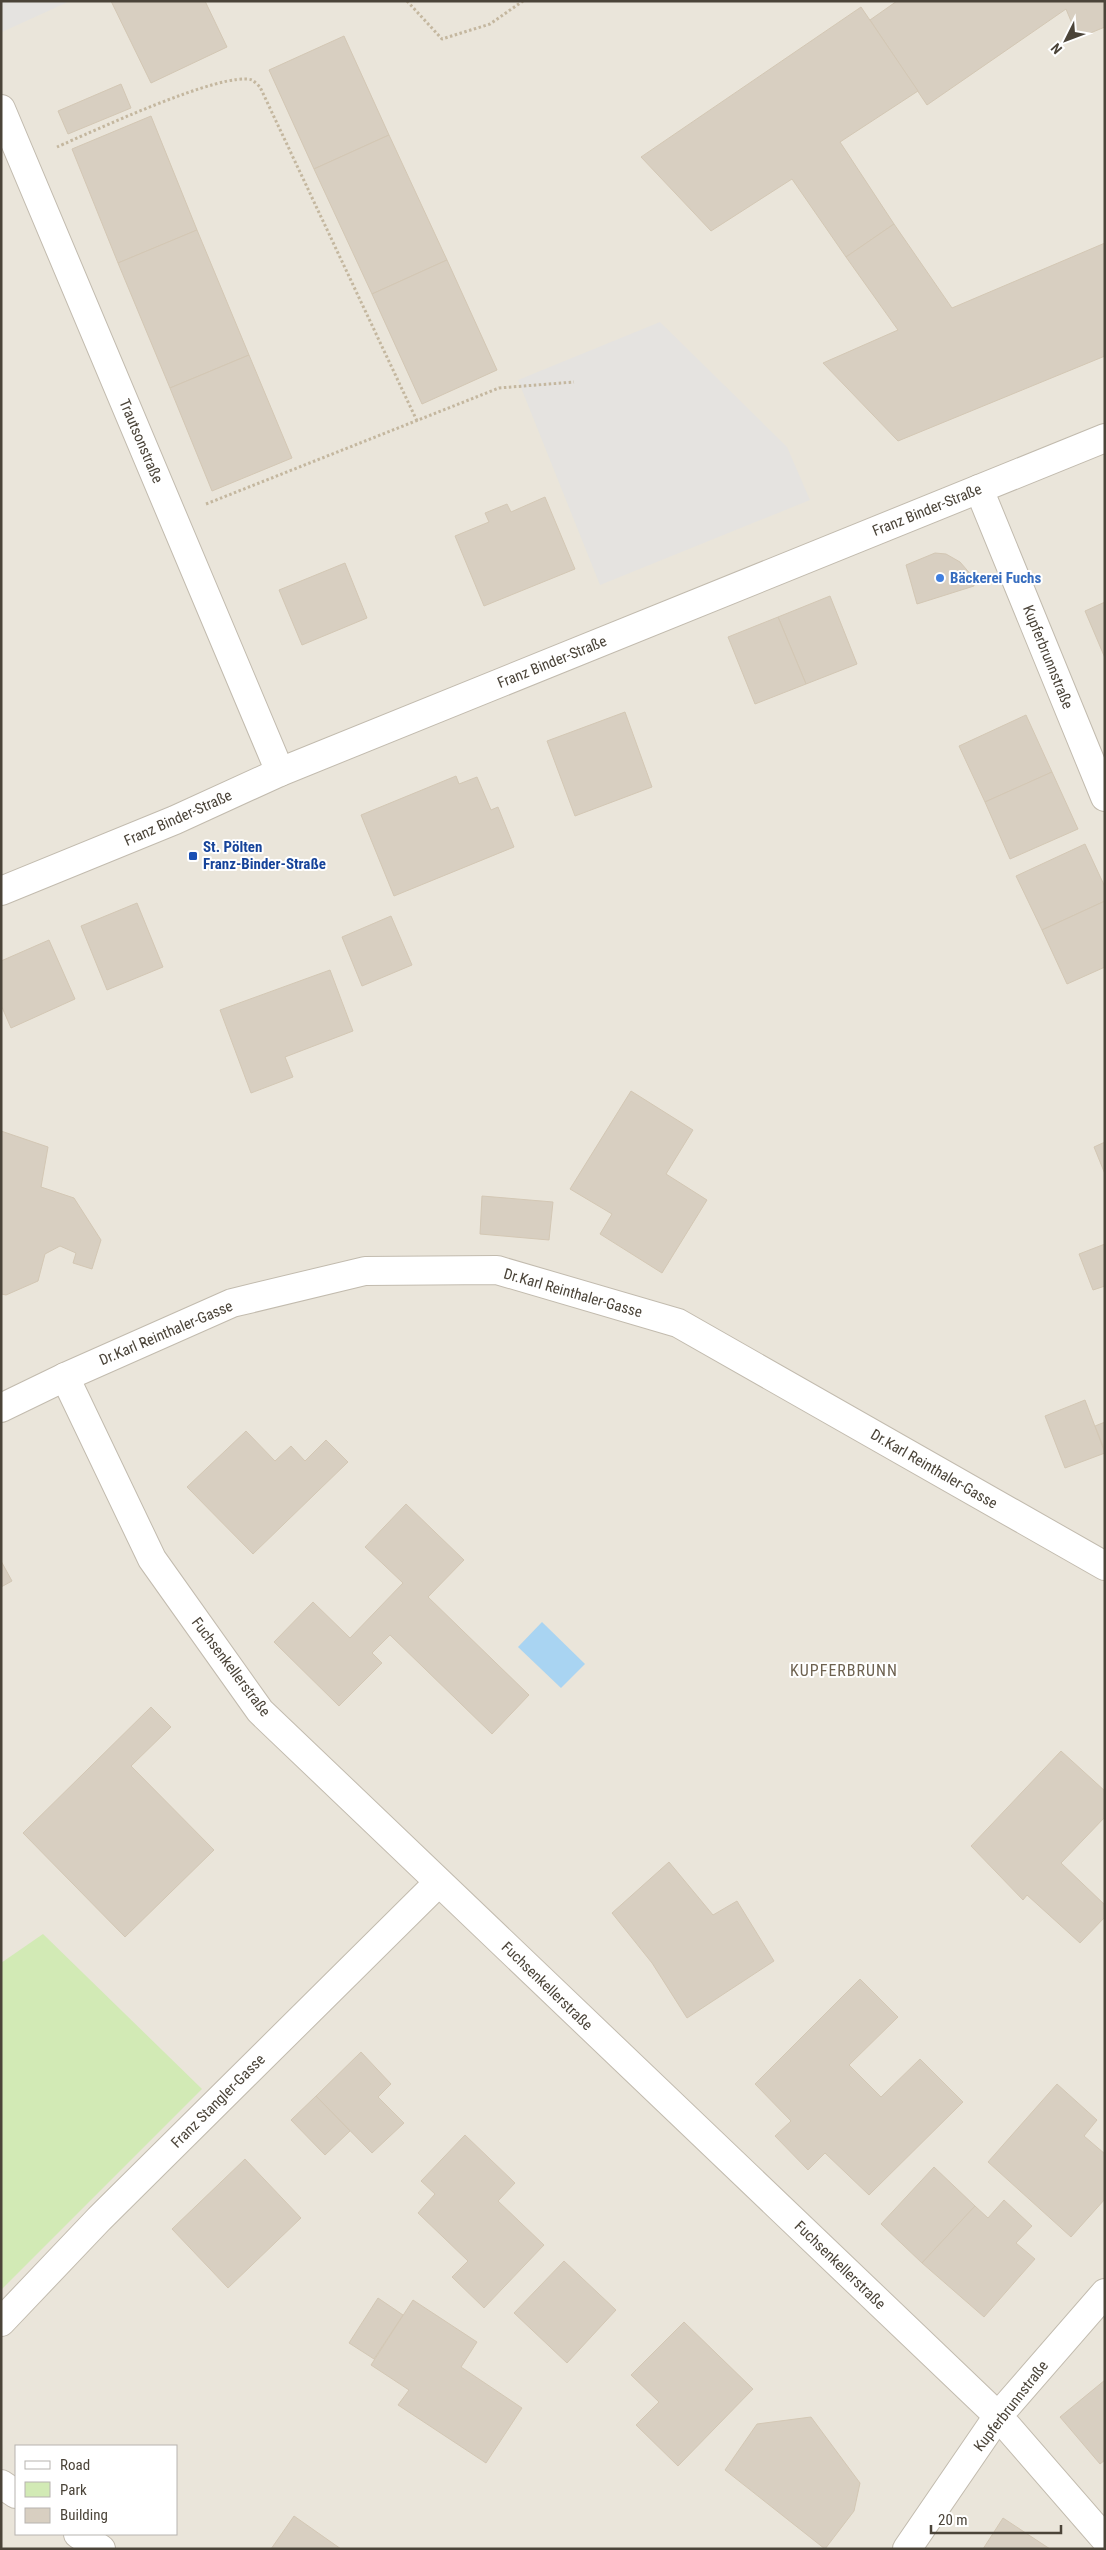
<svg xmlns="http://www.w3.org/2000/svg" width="1106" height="2550" viewBox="0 0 1106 2550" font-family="'Roboto Condensed',sans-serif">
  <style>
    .residential { fill: #eae5da; fill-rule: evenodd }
    .green { fill: #d2eab5 }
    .parking { fill: #e5e3e0 }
    .water { fill: #a9d4f2 }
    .building { fill: #d8cfc1; stroke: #d3c7b4 }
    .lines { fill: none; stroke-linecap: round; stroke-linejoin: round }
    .street-casing { stroke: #c2bbae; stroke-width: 30 }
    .path { stroke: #c4b79f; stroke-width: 3; stroke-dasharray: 2.5 2.5; stroke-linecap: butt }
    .street { stroke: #fff; stroke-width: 28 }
    .shop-dot { fill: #3f7fe0; stroke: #fff; stroke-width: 2 }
    .transit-dot { fill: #1a4fb4; stroke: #fff; stroke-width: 2 }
    .labels { text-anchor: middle; stroke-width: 4; stroke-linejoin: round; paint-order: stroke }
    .street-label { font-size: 15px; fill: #4b4439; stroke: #fff }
    .shop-label { font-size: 15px; font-weight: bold; fill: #366cbe; stroke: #fff; text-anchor: start }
    .transit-label { font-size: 15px; font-weight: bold; fill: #164399; stroke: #fff; text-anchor: start }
    .neighbourhood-label { font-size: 16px; letter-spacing: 1px; fill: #6e6250; stroke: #fff }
  </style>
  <rect width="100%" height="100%" fill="#f6f3ec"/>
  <path class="residential" d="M1,1H1105V2549H1ZM16,2446H176V2534H16Z"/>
  <polygon class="green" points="43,1934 202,2089 1,2290 1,1963"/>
  <g class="parking">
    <polygon points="1,1 70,1 2,32"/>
    <polygon points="660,322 787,447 810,500 600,585 518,380"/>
  </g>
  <polygon class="water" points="542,1622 585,1664 561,1688 518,1647"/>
  <g class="building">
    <polygon points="111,1 205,1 227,47 151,83"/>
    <polygon points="897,1 1105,1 1105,27 1078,38 1066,9 927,105 870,20"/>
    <polygon points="861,7 918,91 840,142 894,224 846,257 792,179 711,231 641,157"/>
    <polygon points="344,36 389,135 314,169 269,70"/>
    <polygon points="121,84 131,108 68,134 58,111"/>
    <polygon points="151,116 197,230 118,263 72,149"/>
    <polygon points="389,135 447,260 372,294 314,169"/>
    <polygon points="894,224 952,308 1105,243 1105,356 898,441 823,363 898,330 846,257"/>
    <polygon points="197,230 249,355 170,388 118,263"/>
    <polygon points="447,260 497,370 422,404 372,294"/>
    <polygon points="249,355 292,458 212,491 170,388"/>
    <polygon points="545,497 575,569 484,606 455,536 489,522 485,513 507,504 511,512"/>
    <polygon points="935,553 946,554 960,562 973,577 974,586 917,604 906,565"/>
    <polygon points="345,563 367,618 302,645 279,590"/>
    <polygon points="830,596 857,664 806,684 778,617"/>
    <polygon points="1105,602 1105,658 1085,611"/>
    <polygon points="778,617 806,684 755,704 728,637"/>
    <polygon points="625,712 652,787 575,816 547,741"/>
    <polygon points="1026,715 1052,772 985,802 959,746"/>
    <polygon points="1052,772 1078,829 1010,859 985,802"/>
    <polygon points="456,776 459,784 477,777 491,810 498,807 514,847 394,896 361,815"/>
    <polygon points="1085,844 1105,887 1105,901 1042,930 1016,876"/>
    <polygon points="1105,901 1105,967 1067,984 1042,930"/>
    <polygon points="137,903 163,967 107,990 81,926"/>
    <polygon points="391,916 412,965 362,986 342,937"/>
    <polygon points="49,940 75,999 11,1028 1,1005 1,961"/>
    <polygon points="330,970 353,1031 285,1057 293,1077 251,1093 220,1010"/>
    <polygon points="631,1091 693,1130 666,1174 707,1200 662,1273 600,1234 612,1214 570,1189"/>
    <polygon points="1,1131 48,1147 41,1187 74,1198 101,1240 92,1269 73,1263 76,1253 60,1246 45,1254 38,1281 6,1295 1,1294"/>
    <polygon points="1105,1142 1105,1174 1094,1147"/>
    <polygon points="482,1196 553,1202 549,1240 480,1234"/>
    <polygon points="1105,1244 1105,1286 1093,1290 1079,1254"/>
    <polygon points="1085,1400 1105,1453 1065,1468 1045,1416"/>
    <polygon points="1105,1422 1105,1451 1095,1426"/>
    <polygon points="246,1431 275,1461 291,1446 305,1461 326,1440 348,1462 253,1554 187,1487"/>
    <polygon points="406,1504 464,1560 428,1597 529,1695 492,1734 390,1635 372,1653 382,1663 339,1706 274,1642 313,1602 350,1638 403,1583 365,1547"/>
    <polygon points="1,1561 12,1581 1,1587"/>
    <polygon points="151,1707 171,1727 131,1766 214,1850 125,1937 23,1833"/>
    <polygon points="1061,1751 1105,1791 1105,1817 1061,1863 1105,1905 1105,1917 1080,1943 1027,1895 1023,1900 971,1846"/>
    <polygon points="669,1862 713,1915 737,1901 774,1961 687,2018 652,1963 612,1913"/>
    <polygon points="860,1979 898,2017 849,2065 881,2097 920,2059 963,2102 869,2195 825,2153 808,2170 775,2136 791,2121 755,2084"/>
    <polygon points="361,2052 391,2084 378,2097 404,2123 372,2153 316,2096"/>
    <polygon points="1057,2084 1097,2120 1084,2136 1105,2154 1105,2199 1071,2237 988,2162"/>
    <polygon points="316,2096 350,2131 325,2155 291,2120"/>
    <polygon points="465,2135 515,2183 498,2201 544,2245 484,2308 452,2277 468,2261 418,2213 435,2194 421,2181"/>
    <polygon points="245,2159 301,2218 228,2288 172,2229"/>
    <polygon points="934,2167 975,2206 922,2263 881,2224"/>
    <polygon points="1004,2200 1032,2226 1016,2243 1035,2259 984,2317 922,2263 975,2206 988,2218"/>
    <polygon points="564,2261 616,2310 567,2363 514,2313"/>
    <polygon points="378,2298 403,2315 374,2359 349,2343"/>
    <polygon points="413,2300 477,2342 461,2367 522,2408 486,2463 398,2405 409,2390 371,2365"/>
    <polygon points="684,2322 753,2389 678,2466 636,2425 659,2402 631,2375"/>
    <polygon points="1105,2380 1105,2460 1100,2464 1060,2417"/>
    <polygon points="811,2417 860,2483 854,2511 825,2549 725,2470 757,2424"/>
    <polygon points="294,2516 341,2549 271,2549"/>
    <polygon points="1003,2518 1050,2549 983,2549"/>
  </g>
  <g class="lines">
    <defs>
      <g id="street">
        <polyline points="1,109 280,772"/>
        <polyline points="979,489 1105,797"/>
        <polyline points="1,891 175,820 280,772 1105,438"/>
        <polyline points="65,1377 152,1559 260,1711 998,2416 1105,2539"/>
        <polyline points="1,1408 65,1377 232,1303 365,1271 497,1270 678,1323 1105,1566"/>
        <polyline points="1,2322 99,2219 438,1883"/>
        <polyline points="1,2484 16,2494"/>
        <polyline points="78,2534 101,2549"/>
        <polyline points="907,2549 998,2416 1105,2293"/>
      </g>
    </defs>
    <use href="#street" class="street-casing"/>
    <g class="path">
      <polyline points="407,1 442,39 490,24 523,1"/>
      <path d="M57,147C89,133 224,70 252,80C254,81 258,85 260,87L417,421"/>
      <polyline points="206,504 499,388 574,382"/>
    </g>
    <use href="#street" class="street"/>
  </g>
  <circle class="shop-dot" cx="940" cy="578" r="5"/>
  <rect class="transit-dot" x="188" y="851" width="10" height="10" rx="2.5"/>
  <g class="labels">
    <g class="street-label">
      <text transform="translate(141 441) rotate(67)" y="5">Trautsonstraße</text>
      <text transform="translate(927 510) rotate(-22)" y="5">Franz Binder-Straße</text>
      <text transform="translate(1048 657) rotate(68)" y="5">Kupferbrunnstraße</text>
      <text transform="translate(552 662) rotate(-22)" y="5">Franz Binder-Straße</text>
      <text transform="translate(178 818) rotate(-24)" y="5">Franz Binder-Straße</text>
      <text transform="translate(573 1293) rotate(16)" y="5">Dr.Karl Reinthaler-Gasse</text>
      <text transform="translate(166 1333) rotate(-23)" y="5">Dr.Karl Reinthaler-Gasse</text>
      <text transform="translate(934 1469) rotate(30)" y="5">Dr.Karl Reinthaler-Gasse</text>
      <text transform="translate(231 1667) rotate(53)" y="5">Fuchsenkellerstraße</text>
      <text transform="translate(547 1986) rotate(44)" y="5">Fuchsenkellerstraße</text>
      <text transform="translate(218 2101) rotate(-45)" y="5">Franz Stangler-Gasse</text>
      <text transform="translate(840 2265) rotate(44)" y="5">Fuchsenkellerstraße</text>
      <text transform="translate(1011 2406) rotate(-52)" y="5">Kupferbrunnstraße</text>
    </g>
    <g class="shop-label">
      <text x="950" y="583">Bäckerei Fuchs</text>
    </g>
    <g class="transit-label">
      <text x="203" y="852">St. Pölten<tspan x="203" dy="17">Franz-Binder-Straße</tspan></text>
    </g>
    <g class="neighbourhood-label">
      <text x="844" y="1676">KUPFERBRUNN</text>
    </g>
  </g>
  <rect width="1106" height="2550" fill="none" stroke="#4b4439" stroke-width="5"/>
  <rect x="15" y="2445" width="162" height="90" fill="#ffffff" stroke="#b7b4b0"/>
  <rect x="25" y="2461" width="25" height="8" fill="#ffffff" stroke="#b7b4b0"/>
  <text x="60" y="2470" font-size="15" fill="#4b4439">Road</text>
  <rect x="25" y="2482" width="25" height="15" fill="#d2eab5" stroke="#b7b4b0"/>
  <text x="60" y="2495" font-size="15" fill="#4b4439">Park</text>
  <rect x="25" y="2508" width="25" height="15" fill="#d8cfc1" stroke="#b7b4b0"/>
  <text x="60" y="2520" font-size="15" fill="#4b4439">Building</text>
  <g transform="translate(1066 40) rotate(228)" stroke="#ffffff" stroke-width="4" paint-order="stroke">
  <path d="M0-4L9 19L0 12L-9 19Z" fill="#4b4439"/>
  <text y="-8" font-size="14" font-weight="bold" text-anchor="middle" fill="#4b4439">N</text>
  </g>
  <path d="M931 2525v8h130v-8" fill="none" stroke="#4b4439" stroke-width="2.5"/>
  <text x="938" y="2525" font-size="15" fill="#4b4439" stroke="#ffffff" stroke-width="4" paint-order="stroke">20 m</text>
</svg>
